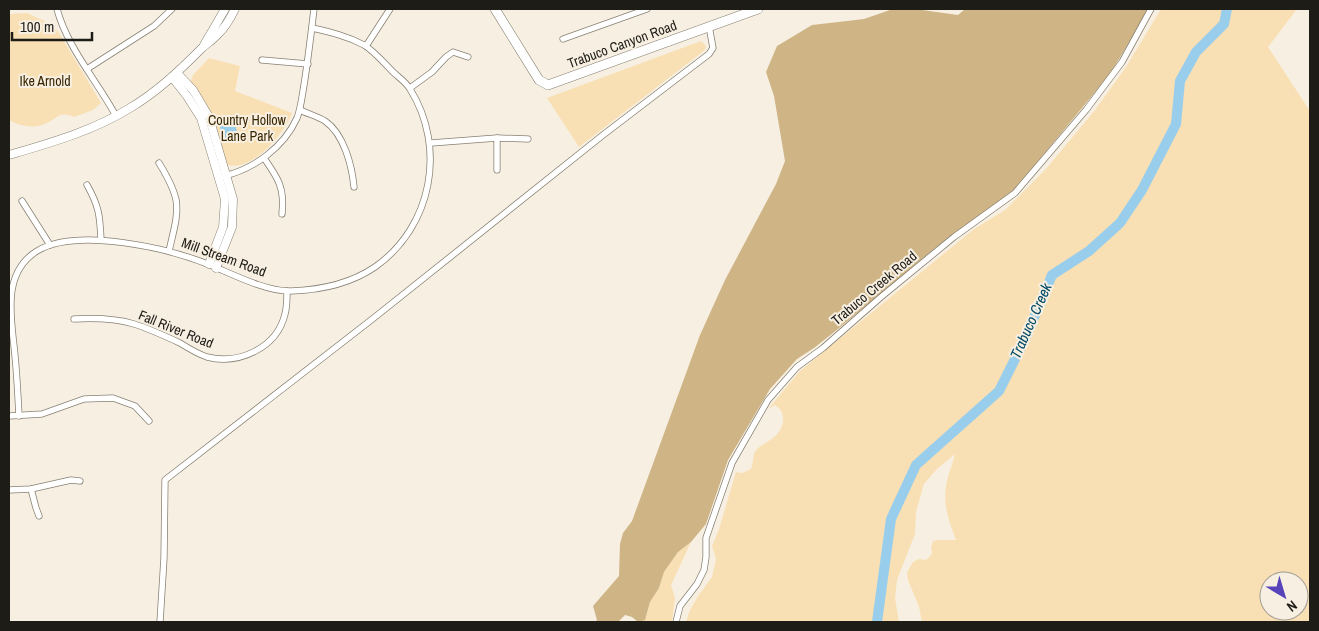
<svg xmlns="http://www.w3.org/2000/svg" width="1319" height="631" viewBox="0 0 1319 631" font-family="'Archivo Narrow',sans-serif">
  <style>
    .green { fill: #f9e0b4; fill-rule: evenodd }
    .forest { fill: #cfb586 }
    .water { fill: #98cdeb }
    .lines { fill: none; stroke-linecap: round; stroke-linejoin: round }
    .river { stroke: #98cdeb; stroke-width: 10 }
    .minor-casing { stroke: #878073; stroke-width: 7 }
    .tertiary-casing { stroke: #878073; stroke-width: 9 }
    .secondary-casing { stroke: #878073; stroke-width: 10 }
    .minor { stroke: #fff; stroke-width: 5.5 }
    .tertiary { stroke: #fff; stroke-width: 8 }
    .secondary { stroke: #fff; stroke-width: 9 }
    .labels { text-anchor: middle; stroke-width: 4; stroke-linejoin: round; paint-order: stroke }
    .street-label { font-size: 14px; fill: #1e1c17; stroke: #f7f0e2 }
    .park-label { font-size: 14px; fill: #392600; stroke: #f7f0e2 }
    .water-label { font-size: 15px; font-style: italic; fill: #014966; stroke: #f7f0e2 }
  </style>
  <rect width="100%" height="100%" fill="#f7f0e2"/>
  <g class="green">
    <path d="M1161,9H1297L1268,47L1310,111V622H922L919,607L908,580L907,572L913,562L919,559L926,560L932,554L931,548L933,541L939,540H956C948,519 942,503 947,481C949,472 953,462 955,454L937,469L924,484L916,512L915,534L897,580L895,598L899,622H686L689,612L698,596L712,577L716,559L712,546L719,529L736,472L742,473L751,469C753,464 753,458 754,454C757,446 767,443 773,438C784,429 788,413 775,405L768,409L800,371L974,229L1005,210L1045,170L1095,110L1126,67ZM1269,581H1299V611H1269Z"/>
    <path d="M27,13L51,24L59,33L101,103L93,110L74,117C59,110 57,119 45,124C32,129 20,126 9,120V14Z"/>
    <polygon points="701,41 706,46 705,50 579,147 547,98"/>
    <path d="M209,58L240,66L235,91L292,113C285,133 252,172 228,165L225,162L214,122L205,101L190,82L193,75Z"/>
    <polygon points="691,542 671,585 675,598 672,622 639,622 646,617 650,602 659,588 664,572 678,552"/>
  </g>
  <polygon class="forest" points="915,9 958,15 965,9 1149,9 1110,74 1011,194 939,245 838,329 814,348 797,359 770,389 728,460 706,524 691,542 678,552 664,572 659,588 650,602 645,620 638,622 632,617 625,615 618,622 595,622 597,620 593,606 619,576 620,544 623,533 632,521 700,335 725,280 776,184 785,161 774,96 766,72 777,46 812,25 864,19 890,10"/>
  <polygon class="water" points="229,122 230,126 235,125 239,137 239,141 236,142 224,141 219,124"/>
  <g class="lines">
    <polyline class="river" points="877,622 891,519 916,465 999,391 1024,341 1052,275 1089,251 1120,223 1142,190 1176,124 1180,81 1196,52 1224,24 1227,9"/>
    <defs>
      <g id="minor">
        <path d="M57,9C67,47 97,81 116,116"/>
        <polyline points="563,39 647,9"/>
        <polyline points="366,46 390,9"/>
        <polyline points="262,60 308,64"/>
        <polyline points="87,69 154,26 172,9"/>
        <polyline points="410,88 432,72 446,57 453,52 468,57"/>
        <path d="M300,110C308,114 317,116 325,121C344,134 352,166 354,187"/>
        <polyline points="431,143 497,138 528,139"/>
        <path d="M264,158C278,178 285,188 282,214"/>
        <path d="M159,163C183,202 179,208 169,251"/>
        <polyline points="497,170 497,138"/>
        <path d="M224,176C254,169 284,147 297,118C301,108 302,96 304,85C308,60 311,34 314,9"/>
        <path d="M87,185C99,206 100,216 101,240"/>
        <polyline points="22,201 50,245"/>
        <path d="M74,319C94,318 114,318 134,324C150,329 165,336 180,343C188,348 198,354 207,357C239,365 277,348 285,314C287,307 287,299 287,291"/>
        <polyline points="9,416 42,414 84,399 113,398 135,406 149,421"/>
        <path d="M19,416C18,396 17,376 15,356C12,321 0,274 37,251C78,227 168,248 210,265C232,274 267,292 291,291C321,290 350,284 375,267C432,227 447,148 410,89C406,82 398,77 392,71C384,63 374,51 364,45C347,36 330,32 312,28"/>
        <polyline points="31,489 36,508 39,516"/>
        <polyline points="9,490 31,489 71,480 80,481"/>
        <polyline points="160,622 164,558 165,480 375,317 603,135 709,54 713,48 709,26"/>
        <polyline points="676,622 680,606 697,584 704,570 706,557 706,538 732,463 768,400 797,367 823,348 881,297 954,237 1015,193 1086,110 1122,62 1151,9"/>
      </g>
      <g id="tertiary">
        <polyline points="204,45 225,9"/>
        <polyline points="177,73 193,90 209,117 233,199 232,227 216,268"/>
        <polyline points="172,77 187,96 201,118 225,199 223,227 209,264"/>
        <path d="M9,155C50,143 93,131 130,108C157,92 179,71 201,49C206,44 213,40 218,34C225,28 231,17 235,9"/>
      </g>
      <polyline id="secondary" points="495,9 539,80 548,85 758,9"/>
    </defs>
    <use href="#minor" class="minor-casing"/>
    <use href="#tertiary" class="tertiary-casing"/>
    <use href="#secondary" class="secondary-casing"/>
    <use href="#minor" class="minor"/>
    <use href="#tertiary" class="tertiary"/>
    <use href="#secondary" class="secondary"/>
  </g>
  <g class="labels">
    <g class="street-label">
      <text transform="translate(622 44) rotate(-20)" y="5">Trabuco Canyon Road</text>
      <text transform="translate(224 257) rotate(20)" y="5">Mill Stream Road</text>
      <text transform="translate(874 288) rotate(-40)" y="5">Trabuco Creek Road</text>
      <text transform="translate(176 329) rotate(22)" y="5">Fall River Road</text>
    </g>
    <g class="park-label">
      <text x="45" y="86">Ike Arnold</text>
      <text x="247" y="125">Country Hollow<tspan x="247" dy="16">Lane Park</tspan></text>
    </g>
    <g class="water-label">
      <text transform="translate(1031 321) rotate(-66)" y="5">Trabuco Creek</text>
    </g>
  </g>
  <rect width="1319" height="631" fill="none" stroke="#1e1c17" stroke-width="20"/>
  <g transform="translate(1284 596) rotate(142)"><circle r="24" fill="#f7f0e2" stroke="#a09b91"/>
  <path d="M0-4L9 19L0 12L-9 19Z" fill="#5843bb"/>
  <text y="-8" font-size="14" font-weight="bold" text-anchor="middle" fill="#1e1c17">N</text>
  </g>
  <path d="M12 32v8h80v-8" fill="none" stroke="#1e1c17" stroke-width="2.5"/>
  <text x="20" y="32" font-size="15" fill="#1e1c17" stroke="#f7f0e2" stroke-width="4" paint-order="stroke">100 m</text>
</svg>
